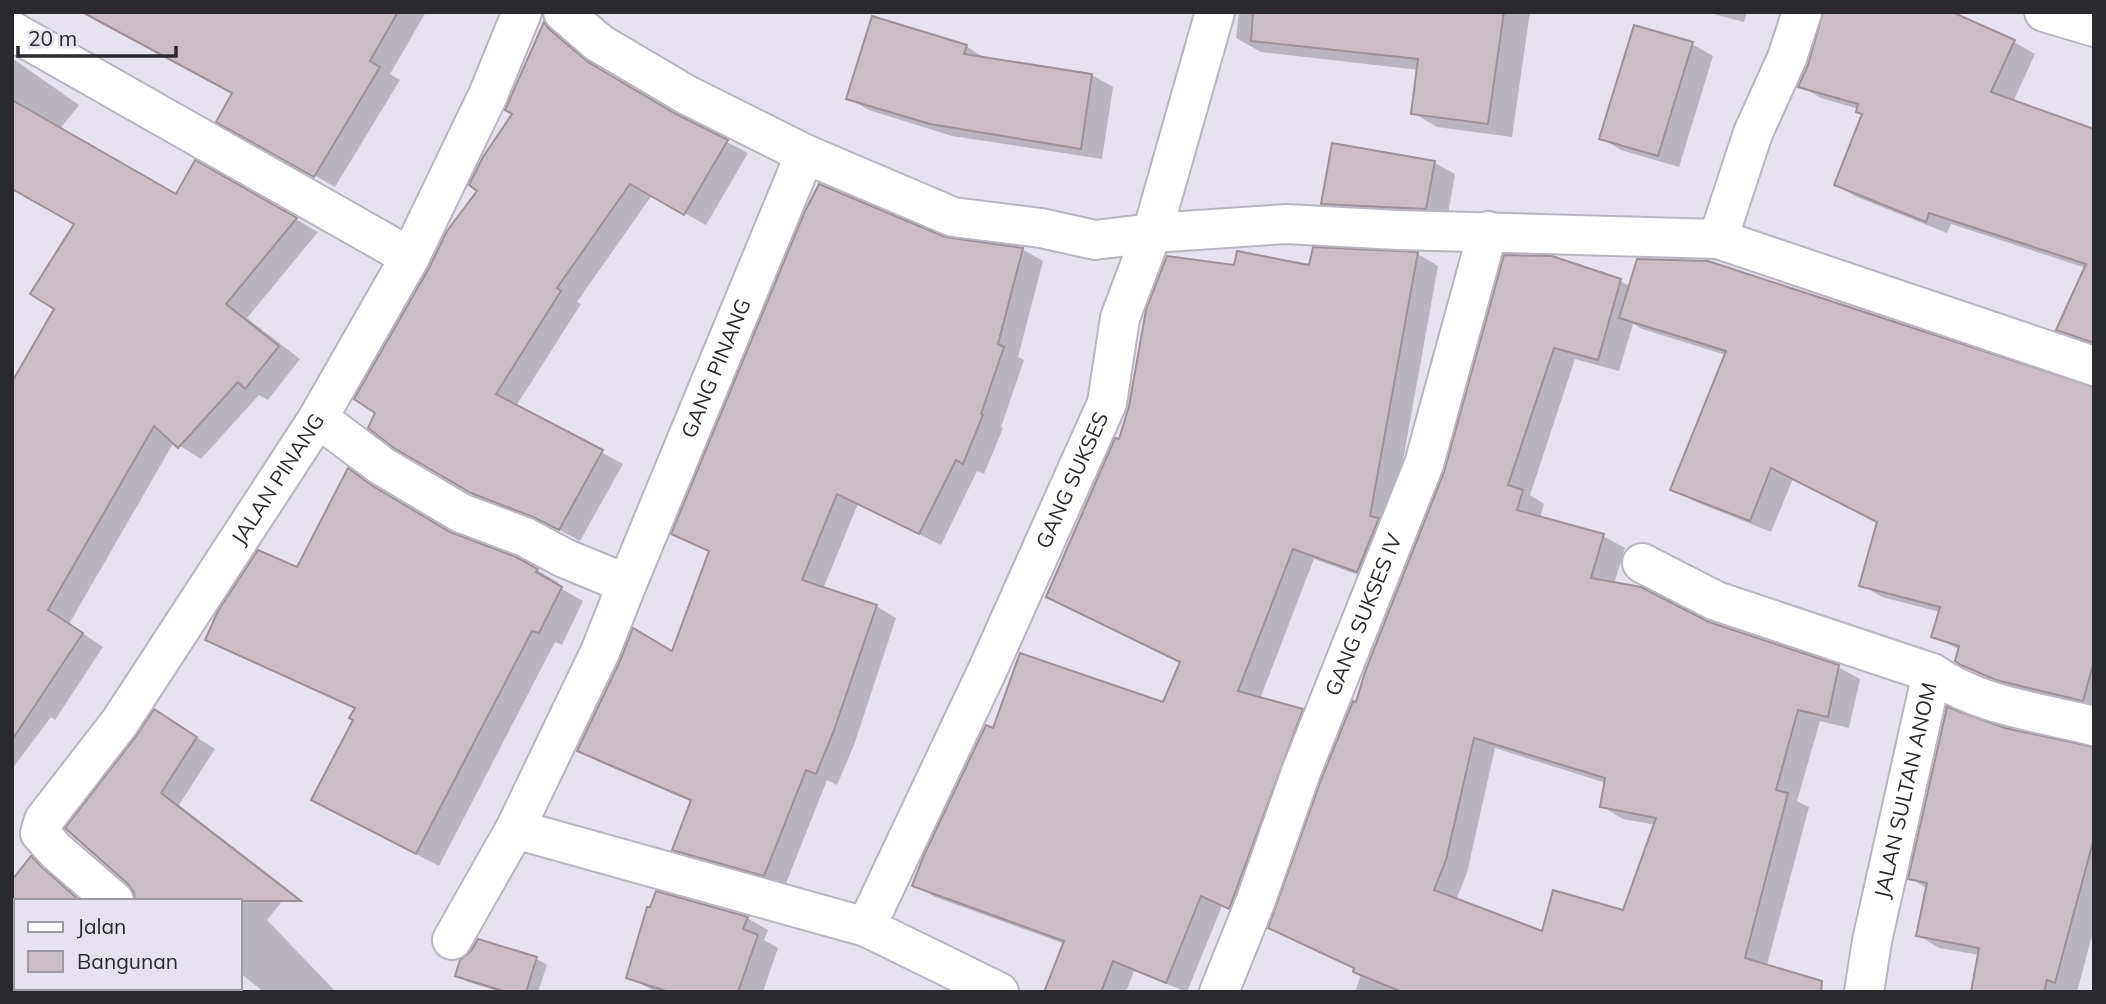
<svg xmlns="http://www.w3.org/2000/svg" width="2106" height="1004" viewBox="0 0 2106 1004" font-family="Mulish,sans-serif">
  <style>
    .shadow { fill: #0003; fill-rule: evenodd }
    .building { fill: #cabdc3; stroke: #9d9096; stroke-width: 2; fill-rule: evenodd }
    .lines { fill: none; stroke-linecap: round; stroke-linejoin: round }
    .minor-casing { stroke: #b8b5c1; stroke-width: 42 }
    .minor { stroke: #fff; stroke-width: 38 }
    .labels { text-anchor: middle; stroke-width: 6; stroke-linejoin: round; paint-order: stroke }
    .street-label { font-size: 21px; fill: #2a292e; stroke: #e6e3ef }
  </style>
  <rect width="100%" height="100%" fill="#e6e3ef"/>
  <g class="shadow">
    <polygon points="85,12 426,12 390,74 400,80 335,187 218,121 233,93"/>
    <polygon points="1239,12 1530,12 1512,137 1437,127 1413,113 1419,70 1261,52 1236,38"/>
    <polygon points="1706,12 1747,12 1744,22"/>
    <polygon points="1825,19 2014,42 2035,54 2013,102 2094,131 2094,346 2079,342 2058,329 2086,268 1951,224 1947,233 1857,197 1836,185 1863,114 1859,109 1821,98 1800,86"/>
    <polygon points="545,24 565,36 570,43 609,76 678,117 748,153 706,225 652,195 577,302 581,304 516,406 623,464 580,541 556,528 493,504 395,446 480,191 514,114"/>
    <polygon points="1692,44 1713,56 1679,167 1621,150 1601,138"/>
    <polygon points="966,46 986,59 1092,75 1113,87 1102,159 952,136 869,110 848,98"/>
    <polygon points="12,58 79,105 60,129 177,196 195,162 318,232 247,318 300,359 268,400 259,395 201,459 174,442 69,624 103,647 55,720 51,717 12,769 12,385 57,308 77,224 12,175"/>
    <polygon points="1435,163 1455,174 1447,220 1343,215 1323,203"/>
    <polygon points="944,239 1022,249 1043,261 1018,357 1024,360 1001,427 1003,428 984,474 977,471 941,545 858,504 823,589 876,606 896,618 854,745 837,785 827,780 785,886 694,861 674,849 692,802 599,762 579,751 673,653 711,552 674,533"/>
    <polygon points="1314,249 1418,254 1438,266 1391,527 1378,582 1314,559 1260,699 1302,711 1322,723 1250,919 1222,906 1187,992 1134,971 1126,992 1046,992 1065,944 935,897 915,885 994,730 1164,704 1181,663 1069,608 1120,441 1235,267 1311,267"/>
    <path d="M1505,257L1620,281L1630,286L2094,389V710L2039,697L1984,676L1957,661L1960,650L1933,636L1940,612L1882,597L1861,585L1878,522L1793,479L1771,532L1694,501L1672,489L1726,355L1642,329L1633,324L1619,371L1575,359L1530,495L1544,504L1540,518L1603,536L1625,548L1614,584L1708,623L1838,667L1860,679L1849,728L1820,721L1797,801L1809,807L1767,965L1818,992H1355L1361,975L1356,969L1271,927L1446,473ZM1495,748L1606,783L1601,806L1623,819L1656,825L1624,912L1543,933L1456,900L1467,873Z"/>
    <polygon points="348,470 451,534 537,570 559,583 557,586 583,601 562,645 555,642 439,866 335,812 356,709 230,652 207,639 298,570"/>
    <polygon points="174,723 215,749 179,805 290,891 267,920 336,992 264,992 240,973 240,901 136,893"/>
    <polygon points="2003,729 2094,749 2094,928 2077,992 1973,992 1980,955 1939,948 1918,935 1928,889 1910,878"/>
    <polygon points="12,873 21,882 16,901 16,947 12,944"/>
    <polygon points="657,893 747,918 768,930 764,940 778,948 763,992 656,992 628,977"/>
    <polygon points="479,941 537,959 547,965 538,992 501,992 468,982 457,976"/>
    <polygon points="64,988 141,988 145,992 68,992"/>
  </g>
  <g class="building">
    <polygon points="82,12 398,12 370,61 380,67 314,177 216,122 232,93"/>
    <polygon points="1253,12 1504,12 1488,124 1411,114 1418,59 1251,41"/>
    <polygon points="1823,12 1952,12 2015,40 1991,92 2094,129 2094,343 2056,330 2086,264 1929,213 1926,222 1834,185 1862,114 1856,112 1858,104 1798,87 1808,65"/>
    <polygon points="872,16 967,45 964,54 1092,74 1081,149 930,124 846,99"/>
    <polygon points="544,22 549,29 588,62 676,114 728,140 684,215 630,184 557,288 561,291 496,394 603,450 559,530 533,517 471,493 394,448 368,428 375,413 354,399 429,268 447,231 477,191 469,185 483,157 512,114 505,110"/>
    <polygon points="1634,25 1693,42 1658,156 1599,139"/>
    <polygon points="12,100 176,194 195,160 297,218 226,304 279,346 245,389 238,382 178,448 154,426 48,610 83,633 12,740 12,382 54,309 30,294 74,224 12,189"/>
    <polygon points="1332,143 1435,161 1426,209 1321,204"/>
    <polygon points="819,184 945,237 1023,248 998,344 1004,347 981,414 983,415 963,464 956,460 919,534 837,494 802,580 877,605 833,733 816,774 806,770 764,876 672,850 691,800 577,751 620,661 633,628 672,651 709,551 671,534 805,211"/>
    <polygon points="1313,247 1418,252 1370,516 1379,518 1357,572 1293,549 1238,691 1303,709 1229,909 1201,896 1166,983 1113,961 1101,992 1044,992 1064,941 912,886 924,855 986,725 993,728 1020,653 1163,702 1180,662 1046,597 1115,438 1119,439 1129,406 1146,310 1167,256 1234,265 1237,251 1309,265"/>
    <path d="M1504,255L1552,256L1621,279L1598,360L1554,348L1508,485L1523,490L1517,510L1604,534L1591,578L1641,587L1709,622L1839,665L1828,717L1798,710L1776,790L1788,793L1745,958L1822,981L1821,992H1402L1353,972L1354,968L1268,928L1321,780L1353,701L1356,702L1365,672L1444,472ZM1474,738L1605,778L1600,807L1656,818L1623,910L1553,890L1542,931L1434,890L1446,860Z"/>
    <polygon points="1637,259 1708,261 2094,387 2094,661 2083,701 1996,680 1961,665 1955,661 1959,646 1931,637 1940,607 1859,586 1877,522 1771,468 1750,521 1670,490 1726,351 1619,318"/>
    <polygon points="348,468 371,485 450,532 516,557 538,569 536,572 562,587 539,633 532,631 416,854 311,800 353,720 349,718 355,708 205,640 218,611 258,550 297,567"/>
    <polygon points="1947,707 2005,728 2094,747 2094,838 2055,983 2047,980 2044,992 1971,992 1979,948 1916,936 1927,883 1908,879"/>
    <polygon points="154,709 197,737 161,793 301,901 135,901 134,893 128,884 65,828 137,735"/>
    <polygon points="31,856 42,867 80,901 12,901 12,880"/>
    <polygon points="656,891 748,917 743,929 758,935 738,992 669,992 626,978 647,907 650,907"/>
    <polygon points="478,939 537,957 526,992 506,992 455,976 460,960 471,951"/>
  </g>
  <g class="lines">
    <defs>
      <g id="minor">
        <polyline points="563,12 599,43 687,95 805,154 953,217 1041,228 1095,240 1152,233 1286,224 1398,230 1718,239 1753,133 1787,58 1802,12"/>
        <polyline points="2044,12 2094,27"/>
        <polyline points="12,31 410,257"/>
        <polyline points="1718,239 2094,366"/>
        <path id="s1" d="M318,418L382,466L461,513L525,537L564,558L627,584L805,154"/>
        <polyline points="1642,563 1716,601 1932,673"/>
        <polyline points="515,829 866,927 999,992"/>
        <path id="s2" d="M114,901L56,851L40,833L44,820L120,722L318,418L410,257L488,95L522,12"/>
        <path id="s3" d="M866,927L988,669L1107,403L1120,318L1152,233L1215,12"/>
        <polyline points="452,940 515,829 600,652 627,584"/>
        <polyline points="217,988 221,992"/>
        <path id="s4" d="M1219,992L1256,900L1301,772L1424,464L1488,231"/>
        <path id="s5" d="M1864,992L1872,941L1932,673C1979,706 2039,712 2094,726"/>
      </g>
    </defs>
    <use href="#minor" class="minor-casing"/>
    <use href="#minor" class="minor"/>
  </g>
  <g class="labels">
    <g class="street-label">
      <text dy="7" stroke="none"><textPath href="#s1" startOffset="586">GANG PINANG</textPath></text>
      <text dy="7" stroke="none"><textPath href="#s2" startOffset="528">JALAN PINANG</textPath></text>
      <text dy="7" stroke="none"><textPath href="#s3" startOffset="492">GANG SUKSES</textPath></text>
      <text dy="7" stroke="none"><textPath href="#s4" startOffset="404">GANG SUKSES IV</textPath></text>
      <text dy="7" stroke="none"><textPath href="#s5" startOffset="206">JALAN SULTAN ANOM</textPath></text>
    </g>
  </g>
  <rect width="2106" height="1004" fill="none" stroke="#2a292e" stroke-width="28"/>
  <rect x="14" y="899" width="228" height="91" fill="#e6e3ef" stroke="#9b99a2" stroke-width="2"/>
  <rect x="28" y="922" width="35" height="10" fill="#ffffff" stroke="#9b99a2" stroke-width="2"/>
  <text x="77" y="934" font-size="21" fill="#2a292e">Jalan</text>
  <rect x="28" y="951" width="35" height="21" fill="#cabdc3" stroke="#9b99a2" stroke-width="2"/>
  <text x="77" y="969" font-size="21" fill="#2a292e">Bangunan</text>
  <path d="M18 46v10h158v-10" fill="none" stroke="#2a292e" stroke-width="3.5"/>
  <text x="28" y="46" font-size="21" fill="#2a292e" stroke="#e6e3ef" stroke-width="5" paint-order="stroke">20 m</text>
</svg>
